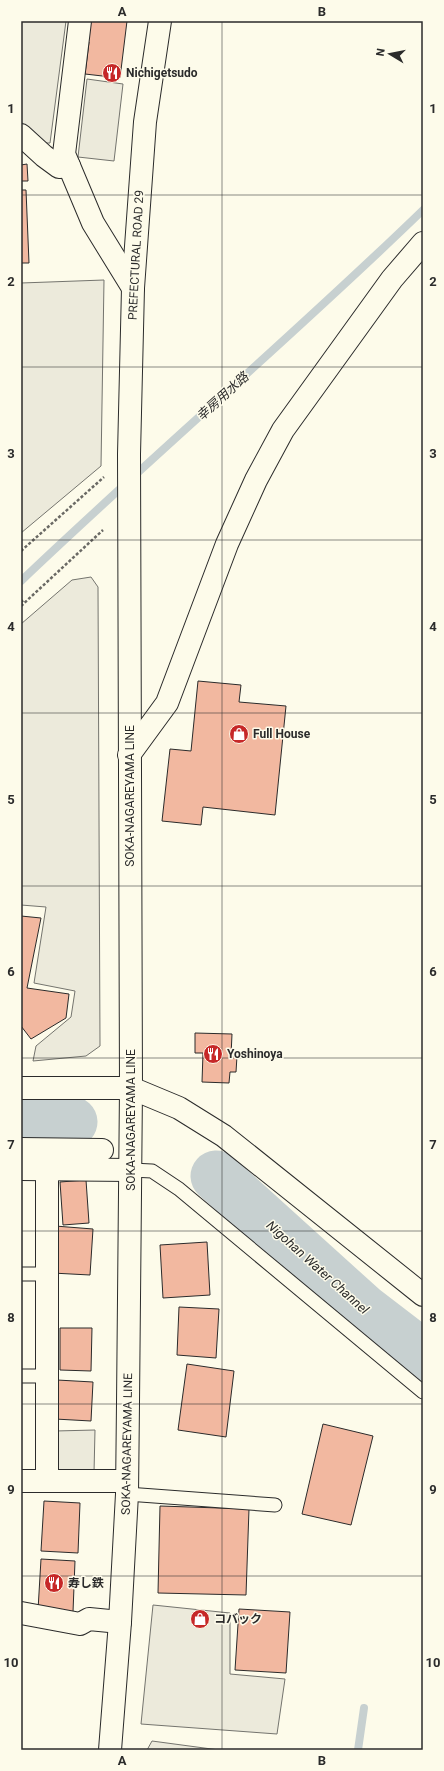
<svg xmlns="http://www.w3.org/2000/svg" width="444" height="1771" viewBox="0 0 444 1771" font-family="Roboto,'Noto Sans JP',sans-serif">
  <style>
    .parking { fill: #eceadb; stroke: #74746e }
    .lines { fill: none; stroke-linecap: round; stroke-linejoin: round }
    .stream { stroke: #c7d0d0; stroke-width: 8 }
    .river { stroke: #c7d0d0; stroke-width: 51 }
    .building { fill: #f2b8a0; stroke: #2b2b2b }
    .lane-casing { stroke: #2b2b2b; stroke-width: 15 }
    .street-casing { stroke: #2b2b2b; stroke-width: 24 }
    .secondary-casing { stroke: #2b2b2b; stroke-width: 24 }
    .primary-casing { stroke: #2b2b2b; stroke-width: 24 }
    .path { stroke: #6a6964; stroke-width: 2.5; stroke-dasharray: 3 2; stroke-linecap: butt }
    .lane { stroke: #fdfbea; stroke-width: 13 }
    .street { stroke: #fdfbea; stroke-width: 22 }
    .secondary { stroke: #fdfbea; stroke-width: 22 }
    .primary { stroke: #fdfbea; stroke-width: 22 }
    .grid { fill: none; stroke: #2b2b2b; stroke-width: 1; stroke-opacity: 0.55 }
    .labels { text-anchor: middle; stroke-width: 3; stroke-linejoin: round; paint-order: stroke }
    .poi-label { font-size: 12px; font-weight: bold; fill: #2b2b2b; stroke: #fdfbea; text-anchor: start }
    .street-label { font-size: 12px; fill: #2b2b2b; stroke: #fdfbea }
    .water-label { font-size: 13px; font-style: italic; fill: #2b2b2b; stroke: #fdfbea }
    .neatline { fill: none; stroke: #2b2b2b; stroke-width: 1.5 }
    .grid-label { font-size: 13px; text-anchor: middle; font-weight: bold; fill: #2b2b2b }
  </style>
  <rect width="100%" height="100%" fill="#fdfbea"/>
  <g class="parking">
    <polygon points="21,21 66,21 50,143 46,143 21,122"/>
    <polygon points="87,79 123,84 114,161 78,157"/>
    <polygon points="104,280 101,466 21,533 21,283"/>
    <polygon points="91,577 98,587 100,1046 86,1056 33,1061 36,1046 71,1017 75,991 34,983 46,907 21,905 21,624 72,580"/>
    <polygon points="95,1430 94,1473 54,1475 55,1431"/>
    <polygon points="153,1605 230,1613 230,1674 285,1679 277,1734 141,1724"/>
    <polygon points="152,1741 219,1750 147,1750"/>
  </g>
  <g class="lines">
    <g class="stream">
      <path d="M21,581C153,455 292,337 423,210"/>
      <polyline points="358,1750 364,1708"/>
    </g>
    <g class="river">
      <polyline points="21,1124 72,1122"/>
      <polyline points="216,1176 363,1309 423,1355"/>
    </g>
  </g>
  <g class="building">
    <polygon points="87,21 127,21 120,78 85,74 89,42 84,42"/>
    <polygon points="27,164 28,181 21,181 21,165"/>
    <polygon points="21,190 26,190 29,263 21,263"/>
    <polygon points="198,681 241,685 239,702 286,706 275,815 203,807 201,825 162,821 170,749 191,751"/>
    <polygon points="21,916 41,918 27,988 69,994 66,1018 31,1039 21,1026"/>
    <polygon points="195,1033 232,1034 231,1056 237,1056 236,1072 230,1072 229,1083 202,1082 203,1053 195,1053"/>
    <polygon points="86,1180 89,1223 63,1225 60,1182"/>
    <polygon points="55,1226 93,1229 90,1275 52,1273"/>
    <polygon points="207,1242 210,1295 163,1298 160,1245"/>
    <polygon points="179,1307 219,1309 216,1358 177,1355"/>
    <polygon points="60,1328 92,1328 91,1371 60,1370"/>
    <polygon points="187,1364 234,1371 226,1437 178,1430"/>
    <polygon points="57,1380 93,1382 91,1421 55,1419"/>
    <polygon points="323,1424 373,1436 351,1525 302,1514"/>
    <polygon points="44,1501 80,1503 78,1553 41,1551"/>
    <polygon points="160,1506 249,1509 246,1595 158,1593"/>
    <polygon points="41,1559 75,1561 73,1612 38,1610"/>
    <polygon points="239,1609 290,1612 286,1673 235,1670"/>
  </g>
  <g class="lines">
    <defs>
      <g id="lane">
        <polyline points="131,1170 152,1171 179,1189 423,1392"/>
        <polyline points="21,1274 47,1274"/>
        <polyline points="21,1376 46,1376"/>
        <polyline points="127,1494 275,1505"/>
      </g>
      <g id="street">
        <polyline points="80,21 64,154 93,223 133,288"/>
        <polyline points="21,135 44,156 59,167 69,166"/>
        <polyline points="21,1149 102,1150"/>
        <polyline points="21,1169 131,1170"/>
        <polyline points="47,1169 47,1481"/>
        <polyline points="21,1481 127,1481"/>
        <polyline points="21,1613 80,1624 89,1619 120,1622"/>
      </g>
      <g id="secondary">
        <polyline points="129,755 167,703 227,544 256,480 283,430 392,279 423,243"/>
        <polyline points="21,1088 131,1088 179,1108 224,1136 423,1295"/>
      </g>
      <polyline id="primary" points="110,1750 120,1622 127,1494 128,1403 131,1088 129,454 133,288 145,122 160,21"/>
    </defs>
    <use href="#lane" class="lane-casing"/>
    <use href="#street" class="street-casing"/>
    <use href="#secondary" class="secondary-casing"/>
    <use href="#primary" class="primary-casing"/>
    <g class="path">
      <polyline points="21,551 104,477"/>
      <polyline points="21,600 24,603"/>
      <polyline points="21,606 103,530"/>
    </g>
    <use href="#lane" class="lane"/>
    <use href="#street" class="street"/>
    <use href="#secondary" class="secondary"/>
    <use href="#primary" class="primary"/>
  </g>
  <path class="grid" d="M222,21V1750M21,195H423M21,367H423M21,540H423M21,713H423M21,886H423M21,1058H423M21,1231H423M21,1404H423M21,1576H423"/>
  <defs>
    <symbol id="restaurant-disc" viewBox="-11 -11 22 22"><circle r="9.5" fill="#c62828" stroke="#fdfbea"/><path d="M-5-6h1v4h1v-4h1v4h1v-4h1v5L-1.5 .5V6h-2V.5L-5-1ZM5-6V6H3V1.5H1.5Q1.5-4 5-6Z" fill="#fff"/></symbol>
    <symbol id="shop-disc" viewBox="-11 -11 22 22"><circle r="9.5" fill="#c62828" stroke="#fdfbea"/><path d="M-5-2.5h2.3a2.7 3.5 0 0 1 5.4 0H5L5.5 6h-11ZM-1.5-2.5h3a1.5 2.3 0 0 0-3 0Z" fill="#fff"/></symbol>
  </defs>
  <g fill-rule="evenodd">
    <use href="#restaurant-disc" x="101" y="62" width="22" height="22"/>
    <use href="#shop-disc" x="228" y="723" width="22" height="22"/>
    <use href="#restaurant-disc" x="202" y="1043" width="22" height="22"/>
    <use href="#restaurant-disc" x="43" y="1572" width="22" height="22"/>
    <use href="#shop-disc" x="189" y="1608" width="22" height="22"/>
  </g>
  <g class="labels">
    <g class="poi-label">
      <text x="126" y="77">Nichigetsudo</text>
      <text x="253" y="738">Full House</text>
      <text x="227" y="1058">Yoshinoya</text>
      <text x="68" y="1587">寿し鉄</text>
      <text x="214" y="1623">コバック</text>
    </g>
    <g class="street-label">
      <text transform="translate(136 255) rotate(-87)" y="4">PREFECTURAL ROAD 29</text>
      <text transform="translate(130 796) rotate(-90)" y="4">SOKA-NAGAREYAMA LINE</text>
      <text transform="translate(131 1120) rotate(-90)" y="4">SOKA-NAGAREYAMA LINE</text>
      <text transform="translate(127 1444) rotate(-89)" y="4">SOKA-NAGAREYAMA LINE</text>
    </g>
    <g class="water-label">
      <text transform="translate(222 396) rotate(-42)" y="5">幸房用水路</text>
      <text transform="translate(318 1267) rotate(42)" y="5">Nigohan Water Channel</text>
    </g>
  </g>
  <rect width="444" height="1771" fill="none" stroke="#fdfbea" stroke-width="44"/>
  <g transform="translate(390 54) rotate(280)" stroke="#fdfbea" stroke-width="3" paint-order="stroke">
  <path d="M0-3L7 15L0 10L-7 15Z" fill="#2b2b2b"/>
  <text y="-6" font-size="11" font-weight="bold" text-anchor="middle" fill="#2b2b2b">N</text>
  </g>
  <rect x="22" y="22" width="400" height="1727" class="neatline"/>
  <g class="grid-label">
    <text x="122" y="16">A</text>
    <text x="322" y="16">B</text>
    <text x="11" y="113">1</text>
    <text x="433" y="113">1</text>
    <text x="11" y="286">2</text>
    <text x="433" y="286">2</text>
    <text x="11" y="458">3</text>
    <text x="433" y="458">3</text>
    <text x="11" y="631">4</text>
    <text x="433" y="631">4</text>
    <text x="11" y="804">5</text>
    <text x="433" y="804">5</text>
    <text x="11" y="976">6</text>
    <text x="433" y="976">6</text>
    <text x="11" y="1149">7</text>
    <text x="433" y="1149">7</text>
    <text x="11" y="1322">8</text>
    <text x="433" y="1322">8</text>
    <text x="11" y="1494">9</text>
    <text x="433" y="1494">9</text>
    <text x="11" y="1667">10</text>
    <text x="433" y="1667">10</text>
    <text x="122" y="1765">A</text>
    <text x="322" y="1765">B</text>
  </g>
</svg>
